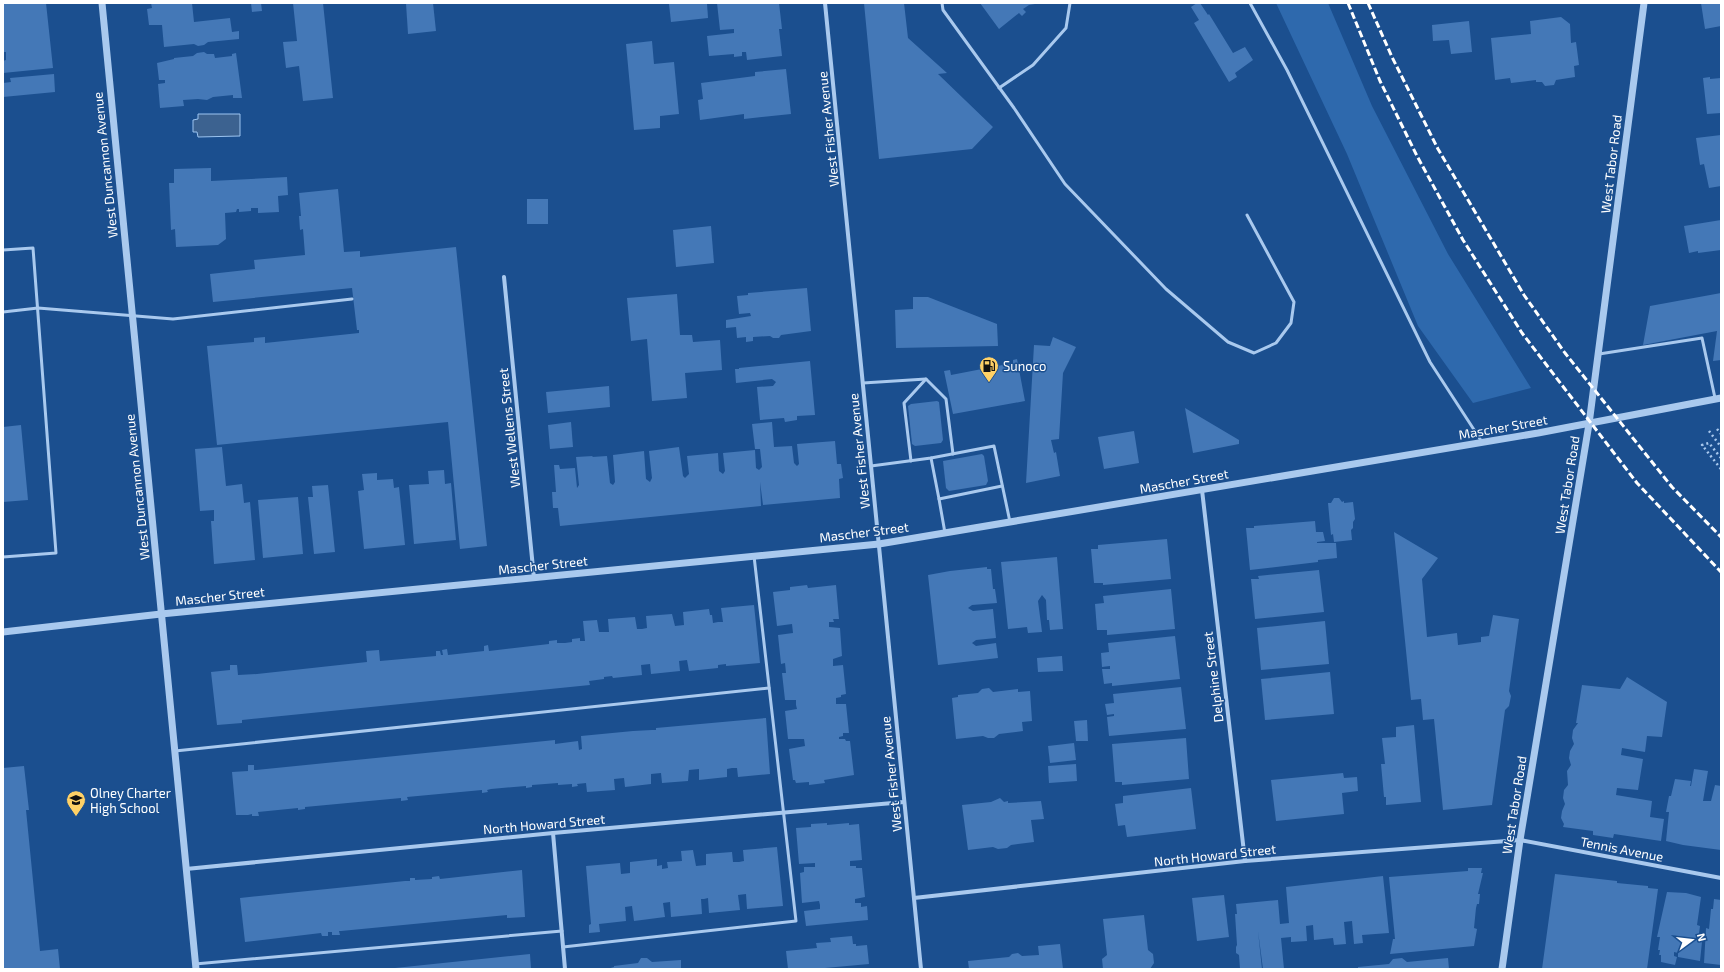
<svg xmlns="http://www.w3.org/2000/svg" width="1724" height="972" viewBox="0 0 1724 972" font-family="'Exo 2',sans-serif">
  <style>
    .green { fill: #2e69ad }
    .water { fill: #3c6290; stroke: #9cc4f0 }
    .building { fill: #4478b7 }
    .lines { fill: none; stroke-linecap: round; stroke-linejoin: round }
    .path { stroke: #a9c9ee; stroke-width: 2.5; stroke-dasharray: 2 3; stroke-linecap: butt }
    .service { stroke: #a9c9ee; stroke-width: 3 }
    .minor { stroke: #a9c9ee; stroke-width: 4 }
    .tertiary { stroke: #a9c9ee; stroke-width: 7 }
    .rail { stroke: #fff; stroke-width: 3; stroke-dasharray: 7 3; stroke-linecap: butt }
    .labels { text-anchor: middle; stroke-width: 3; stroke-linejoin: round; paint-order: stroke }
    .street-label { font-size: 13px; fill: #fff; stroke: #1b4f8f }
    .poi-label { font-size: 13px; fill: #fff; stroke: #1b4f8f; text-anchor: start }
  </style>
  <rect width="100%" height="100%" fill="#1b4f8f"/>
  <polygon class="green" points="1276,3 1328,3 1372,106 1448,254 1531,388 1473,403 1418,326 1347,154"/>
  <polygon class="water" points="198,114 240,114 240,136 198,137 197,132 193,132 193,120 198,119"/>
  <g class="building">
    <polygon points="3,3 46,3 53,68 3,73 3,61 6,60 6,52 3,52"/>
    <polygon points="151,3 192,3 194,22 230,18 232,32 239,31 239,39 208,42 204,45 198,46 194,44 164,47 162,25 149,25 147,9 152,8"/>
    <polygon points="251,3 261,3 262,11 252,12"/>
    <polygon points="293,3 323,3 333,98 303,101 299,66 286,68 283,42 297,41"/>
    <polygon points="406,3 433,3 436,31 408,34"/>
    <polygon points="681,3 707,3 708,18 671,22 669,4"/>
    <polygon points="717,3 779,3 782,29 779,29 782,56 747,60 746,52 742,52 742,56 734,57 734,54 709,56 707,36 734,33 734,29 720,30"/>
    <polygon points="864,3 904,3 908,38 947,73 938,74 993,127 972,149 879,159"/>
    <polygon points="980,3 1035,3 1035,4 1029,5 1023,9 1026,12 1022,16 1019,13 999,29"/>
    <polygon points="1197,3 1200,3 1208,15 1209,14 1233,53 1245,47 1253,60 1235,73 1237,77 1229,82 1194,23 1199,20 1191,7"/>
    <polygon points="1701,3 1721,3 1721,26 1705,29"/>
    <polygon points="1561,17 1570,24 1571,43 1576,42 1579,65 1574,66 1575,77 1556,80 1554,85 1545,86 1542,82 1536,82 1536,80 1511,83 1510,78 1495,80 1491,38 1531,34 1530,21"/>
    <polygon points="1469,21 1472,52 1451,54 1449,40 1433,41 1432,25"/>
    <polygon points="652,41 654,64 674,62 679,114 660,116 660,128 634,130 626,44"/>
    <polygon points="204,52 207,54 214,54 215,58 232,56 232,54 236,53 242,98 233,98 233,95 213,97 207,100 198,99 183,100 184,106 160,108 158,84 165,83 165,80 159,80 157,63 174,59 174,58 193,56 197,53"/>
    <polygon points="786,69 791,114 744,119 744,114 700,120 698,100 703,99 701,83 755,76 755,72"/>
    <polygon points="54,74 55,92 3,97 3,83 11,82 10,78"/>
    <polygon points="1710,77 1710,79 1721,78 1721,113 1707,114 1703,78"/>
    <polygon points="1721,135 1721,186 1709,188 1704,164 1700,165 1696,138"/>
    <polygon points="211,168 211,181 287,177 288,195 278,196 279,212 258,213 258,208 251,208 251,211 239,212 239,209 237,209 236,212 225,213 226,239 218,245 176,247 175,229 171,230 169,183 174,183 174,169"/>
    <polygon points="338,189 344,252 360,251 360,257 456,247 487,546 460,549 448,422 217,445 207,346 254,342 254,338 265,337 265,343 359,333 359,330 357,330 352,288 213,302 210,274 255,269 254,260 305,255 303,229 300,230 299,216 301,216 299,193"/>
    <rect x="527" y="199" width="21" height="25"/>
    <polygon points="1721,220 1721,250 1698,253 1698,251 1689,253 1684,226"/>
    <polygon points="711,226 714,263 676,267 673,230"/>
    <polygon points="807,288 811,331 781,335 779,338 773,338 770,336 753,337 753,341 746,342 746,337 737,338 736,327 726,328 726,320 751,316 750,313 739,314 737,296 748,295 748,293"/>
    <polygon points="1721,293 1721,360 1713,361 1717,331 1643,345 1650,306"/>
    <polygon points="677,294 680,335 692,335 693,342 720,340 722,370 685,373 687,398 652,401 647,339 631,341 627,298"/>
    <polygon points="913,297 928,297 997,324 998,346 896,348 895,310 913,309"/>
    <polygon points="1053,337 1076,347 1063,373 1059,439 1051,440 1054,453 1056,452 1060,476 1026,483 1034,345 1050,346"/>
    <polygon points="1017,359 1025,401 953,414 944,371 950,370 951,375 1013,363 1013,360"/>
    <polygon points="810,361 815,415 797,416 797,420 785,422 784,418 760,420 757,387 773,386 776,382 772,379 736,383 735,369 739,369 739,368"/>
    <polygon points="609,386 610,407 548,413 546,392"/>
    <polygon points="937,401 939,402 943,440 941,443 915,446 912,444 908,406 911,404"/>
    <polygon points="1185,408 1239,440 1239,444 1193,453"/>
    <polygon points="571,422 573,447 550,449 548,425"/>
    <polygon points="772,422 774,447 792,446 794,463 797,466 799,464 797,444 835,441 837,464 841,464 843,478 839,479 840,498 763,505 760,482 761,506 560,526 558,508 553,508 552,492 556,492 554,465 559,465 560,469 575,468 577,488 579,485 576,457 593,456 592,457 607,456 610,483 613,485 615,482 613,455 644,451 646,479 650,482 652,478 649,451 679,447 683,476 685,478 689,474 687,456 718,453 719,471 723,474 725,471 723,453 755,450 756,468 759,470 762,467 760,449 755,449 752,424"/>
    <polygon points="21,425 28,500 3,502 3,427"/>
    <polygon points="1134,431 1139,463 1104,469 1098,437"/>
    <polygon points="222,447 226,486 242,484 244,503 250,502 255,560 214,564 211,521 214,521 214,510 200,511 195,449"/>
    <polygon points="982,454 984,456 988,481 986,485 949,491 946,488 943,461"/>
    <polygon points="444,470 445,484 451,483 456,540 414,544 409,485 429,484 428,471"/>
    <polygon points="377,473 377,480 393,479 394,488 399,487 405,545 364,549 358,491 364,490 362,474"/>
    <polygon points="328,485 335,552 314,554 308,497 313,497 312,486"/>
    <polygon points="298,497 303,554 263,558 258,500"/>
    <polygon points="1334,498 1339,498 1342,502 1344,501 1344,503 1353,502 1355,519 1353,522 1353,528 1351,530 1352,540 1334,542 1333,534 1331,535 1328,503 1331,503"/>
    <polygon points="1315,521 1316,532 1323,532 1325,541 1317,542 1317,543 1336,543 1337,558 1318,560 1318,562 1250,570 1246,528 1254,528 1254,526"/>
    <polygon points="1394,532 1438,558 1422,579 1427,637 1457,633 1458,645 1481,642 1481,637 1489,636 1493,615 1519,619 1509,691 1511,696 1509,706 1505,710 1492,805 1443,810 1434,719 1423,720 1421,699 1411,700"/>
    <polygon points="1167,539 1171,579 1103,585 1103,583 1094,583 1091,549 1098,549 1098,545"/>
    <polygon points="1057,557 1063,629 1050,630 1049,620 1047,620 1046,600 1042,595 1038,601 1042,632 1028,633 1027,627 1008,629 1001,562"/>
    <polygon points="987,567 987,569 991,569 993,589 995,589 997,603 972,605 968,608 973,611 993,609 996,638 976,640 972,643 976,646 996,643 998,658 938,665 928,575 950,571"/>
    <polygon points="1319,570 1324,612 1255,619 1251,579 1259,579 1258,576"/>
    <polygon points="807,585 808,588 836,585 839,619 833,619 834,622 829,622 829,627 840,628 842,656 833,659 833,666 843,665 846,694 841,695 841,697 836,698 836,704 846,704 849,733 843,733 843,736 839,737 839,739 845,739 846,741 850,741 854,775 824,780 825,783 809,785 809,782 796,783 795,780 793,780 789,749 805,746 804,739 788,739 785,711 797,709 796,705 796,700 785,700 782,673 786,673 785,663 781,664 778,635 793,633 792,624 777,626 773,592 790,590 790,587"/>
    <polygon points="1171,589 1175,629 1107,635 1107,630 1097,630 1095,604 1104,603 1103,596"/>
    <polygon points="754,605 760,663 726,666 726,664 718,665 718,668 689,671 687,660 679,661 680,671 651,674 650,664 641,665 642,675 613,678 612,676 604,677 604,679 589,681 590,685 242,720 242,723 217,725 211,672 230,670 230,665 237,665 238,675 257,674 367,662 366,651 379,650 380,661 436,656 436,651 440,651 441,655 443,655 442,650 447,649 448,655 484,651 484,646 488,645 489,651 549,644 549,641 557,640 557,643 565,643 572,642 572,639 580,638 580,641 585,641 583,621 597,620 599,632 609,632 608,619 635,617 637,629 642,629 647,628 646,616 672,614 675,626 684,625 683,612 709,609 710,615 712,615 713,623 718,622 723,622 721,608"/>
    <polygon points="1325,621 1329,664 1261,670 1257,628"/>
    <polygon points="1175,636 1180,679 1112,686 1112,683 1104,684 1102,669 1110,669 1110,666 1102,667 1101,653 1109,652 1108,643"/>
    <polygon points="1062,656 1063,671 1038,672 1037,658"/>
    <polygon points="1330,672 1334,714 1265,720 1261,679"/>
    <polygon points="1627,677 1667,702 1662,737 1647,736 1645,752 1622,748 1621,755 1643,759 1638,790 1617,788 1616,795 1652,801 1650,817 1664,819 1661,841 1614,834 1613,838 1593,835 1593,831 1563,827 1564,824 1561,818 1562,811 1565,804 1563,798 1564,790 1568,785 1567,771 1571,765 1569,758 1570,751 1574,744 1572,738 1573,730 1578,723 1576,723 1582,685 1620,689"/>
    <polygon points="1181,687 1186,729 1109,736 1107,717 1114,716 1114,714 1107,715 1105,704 1114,703 1113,694"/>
    <polygon points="989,688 993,692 1018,689 1018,692 1030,691 1032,721 1022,722 1023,731 999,734 994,738 988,738 983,736 956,739 952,698 958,697 958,695 978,693 982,689"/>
    <polygon points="766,718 770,774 738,777 737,768 732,768 727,769 727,777 699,780 699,769 689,770 688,781 662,783 661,773 651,774 651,784 625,787 624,778 614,779 615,790 587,792 586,783 577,784 578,786 572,787 572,784 558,785 558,783 532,785 532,787 526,788 526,786 491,789 487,790 488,792 482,793 482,790 407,797 408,800 401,801 401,798 305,807 305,809 298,810 298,808 258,812 259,816 252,816 252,814 248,815 236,815 232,772 248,771 248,765 254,765 254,770 256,770 555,740 555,744 578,741 579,750 582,749 581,736 633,731 652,730 656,730 656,728"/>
    <polygon points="1087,720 1088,741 1076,741 1074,721"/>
    <polygon points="1414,725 1421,802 1386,805 1386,797 1384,797 1381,764 1385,764 1382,738 1396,737 1396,727"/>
    <polygon points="1186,738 1189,779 1122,785 1122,782 1115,782 1112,744"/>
    <polygon points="1074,743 1076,760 1050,763 1048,746"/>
    <polygon points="1076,764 1077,781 1049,783 1048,766"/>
    <polygon points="24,766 29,810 26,810 40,951 58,949 60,969 3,969 3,768"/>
    <polygon points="1694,769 1708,771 1703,801 1711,801 1715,785 1721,786 1721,850 1683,845 1666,841 1669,812 1666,812 1669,796 1671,796 1675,779 1691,781 1690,786 1691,786"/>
    <polygon points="1343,773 1344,778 1357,777 1358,791 1342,793 1344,814 1276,821 1271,780"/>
    <polygon points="1191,788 1196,829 1127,837 1125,825 1118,826 1115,804 1123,803 1123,796"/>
    <polygon points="1000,798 1004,802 1008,801 1008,803 1041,801 1044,819 1031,820 1034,842 1011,845 1007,848 998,849 993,847 968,850 962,805 991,802"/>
    <polygon points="827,823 827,825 849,823 849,825 859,824 862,860 850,861 850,866 856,866 856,868 862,868 865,897 855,899 855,903 861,903 861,907 867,906 868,920 806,926 804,911 820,909 820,905 819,901 802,903 800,873 804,872 804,867 815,867 815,863 799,864 796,828 811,827 811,824"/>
    <polygon points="777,847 783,906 747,909 746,894 738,895 740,910 709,913 708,898 704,899 701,899 702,914 671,917 670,902 663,903 665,917 634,921 632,906 625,907 626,921 599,924 600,932 589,933 589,925 591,924 586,866 620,863 621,874 630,873 630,862 657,859 657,866 662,865 662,869 668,868 667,862 682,861 681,851 693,850 696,866 706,865 706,854 732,852 733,862 739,862 744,861 743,850"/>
    <polygon points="1468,868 1482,868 1481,873 1483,873 1478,894 1480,894 1479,904 1477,904 1476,908 1474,928 1477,929 1474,946 1390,954 1393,939 1395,939 1389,877 1468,871"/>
    <polygon points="522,870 525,917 507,918 507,915 341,931 339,931 340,935 332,935 332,932 328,932 328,936 322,936 321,933 245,942 240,898 405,881 410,881 410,878 415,878 415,880 432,879 432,877 439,876 440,879"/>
    <polygon points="1555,874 1617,881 1617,883 1648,886 1648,888 1658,889 1647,969 1542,969"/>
    <polygon points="1383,876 1389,933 1362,935 1363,943 1354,944 1352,921 1344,922 1346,944 1334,945 1333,938 1314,940 1313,925 1306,926 1307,941 1291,942 1291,937 1281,938 1284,969 1263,969 1258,931 1262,969 1240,969 1239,955 1236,953 1236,947 1237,945 1235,914 1237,914 1236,904 1278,900 1280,924 1289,923 1286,887"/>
    <polygon points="1667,892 1686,893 1701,897 1697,925 1700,926 1698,941 1702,942 1700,961 1678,957 1678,953 1674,952 1674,956 1677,957 1675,965 1661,962 1661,955 1659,955 1660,950 1658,950 1660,937 1657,937"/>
    <polygon points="1224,895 1229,937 1197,941 1192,898"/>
    <polygon points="1714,899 1721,900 1721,965 1704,963 1706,928 1709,929 1711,909 1713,909"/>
    <polygon points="1144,915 1148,950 1153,954 1154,963 1150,969 1103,969 1102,959 1107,955 1103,919"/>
    <polygon points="852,936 853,944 856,944 856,946 867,945 869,964 814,969 788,969 786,951 817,948 816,943 831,942 830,938"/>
    <polygon points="1060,944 1063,969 969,969 968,961 1009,957 1012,954 1018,953 1022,956 1039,955 1038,946"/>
    <polygon points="530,954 531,969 395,969 395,968"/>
    <polygon points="641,958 647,958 652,962 681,960 681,969 607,969 614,967 614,966 638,963"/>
    <polygon points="1402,958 1407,962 1448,958 1449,969 1358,969 1358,967 1389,964 1393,959"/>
  </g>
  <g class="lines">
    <g class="path">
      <polyline points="1717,429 1721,434"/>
      <polyline points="1709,431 1721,447"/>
      <polyline points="1721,458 1709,443 1702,445 1721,469"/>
    </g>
    <g class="service">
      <polyline points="942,3 943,10 1014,108 1065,184 1166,289 1228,342 1254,353 1276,343 1291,323 1294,302 1247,215"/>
      <polyline points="1250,3 1287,70 1430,362 1482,442"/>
      <polyline points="999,88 1033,65 1066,28 1070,3"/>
      <polyline points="3,250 33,248 56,553 3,557"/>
      <polyline points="3,312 38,308 173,319 352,299"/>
      <polyline points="1599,354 1702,338 1715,398"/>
      <polyline points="863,383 926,379 946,399 953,454"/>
      <polyline points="931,458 939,499 1002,486"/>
      <polyline points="911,461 904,403 926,379"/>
      <polyline points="871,466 931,458 994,446 1010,522"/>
      <polyline points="939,499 945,533"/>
      <polyline points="175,751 769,688"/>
      <polyline points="563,947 796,921 754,556"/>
      <polyline points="195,964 562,931"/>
    </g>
    <g class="minor">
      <polyline points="825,3 921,969"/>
      <polyline points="504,277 534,578"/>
      <polyline points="1202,490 1245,861"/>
      <polyline points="553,833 565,969"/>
      <polyline points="186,869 553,833 904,802"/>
      <polyline points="914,898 1245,861 1520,840 1721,878"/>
    </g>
    <g class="tertiary">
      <polyline points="102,3 196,969"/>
      <polyline points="3,632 161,614 879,544 1538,433 1721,398"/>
      <polyline points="1502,969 1520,840 1589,424 1644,3"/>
    </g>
    <g class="rail">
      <polyline points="1348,3 1380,81 1417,156 1463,240 1522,333 1637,483 1721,572"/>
      <polyline points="1368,3 1392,57 1438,149 1524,295 1565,353 1672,487 1721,537"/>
    </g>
  </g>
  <defs>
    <symbol id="fuel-pin" viewBox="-11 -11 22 30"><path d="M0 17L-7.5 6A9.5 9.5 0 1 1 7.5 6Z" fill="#ffd166" stroke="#1b4f8f"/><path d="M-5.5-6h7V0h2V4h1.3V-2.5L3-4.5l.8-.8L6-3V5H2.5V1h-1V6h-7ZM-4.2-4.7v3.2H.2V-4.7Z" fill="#111"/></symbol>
    <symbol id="school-pin" viewBox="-11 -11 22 30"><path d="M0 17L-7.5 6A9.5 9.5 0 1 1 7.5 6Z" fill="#ffd166" stroke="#1b4f8f"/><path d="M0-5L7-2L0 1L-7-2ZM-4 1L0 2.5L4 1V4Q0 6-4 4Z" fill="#111"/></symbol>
  </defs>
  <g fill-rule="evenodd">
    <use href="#fuel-pin" x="978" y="355" width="22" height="30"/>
    <use href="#school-pin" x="65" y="789" width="22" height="30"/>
  </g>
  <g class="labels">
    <g class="street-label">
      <text transform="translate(828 129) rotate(-96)" y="5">West Fisher Avenue</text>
      <text transform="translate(1611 164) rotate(-83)" y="5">West Tabor Road</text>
      <text transform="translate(105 165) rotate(-96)" y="5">West Duncannon Avenue</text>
      <text transform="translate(1503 427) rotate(-10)" y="5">Mascher Street</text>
      <text transform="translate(509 428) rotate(-96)" y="5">West Wellens Street</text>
      <text transform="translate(859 451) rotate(-96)" y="5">West Fisher Avenue</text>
      <text transform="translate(1184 481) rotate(-10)" y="5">Mascher Street</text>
      <text transform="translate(1567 485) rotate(-81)" y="5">West Tabor Road</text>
      <text transform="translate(137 487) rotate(-96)" y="5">West Duncannon Avenue</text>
      <text transform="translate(864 532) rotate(-7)" y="5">Mascher Street</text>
      <text transform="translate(543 565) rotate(-6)" y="5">Mascher Street</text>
      <text transform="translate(220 596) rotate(-6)" y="5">Mascher Street</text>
      <text transform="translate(1213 677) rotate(-97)" y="5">Delphine Street</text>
      <text transform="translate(891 774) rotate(-96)" y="5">West Fisher Avenue</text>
      <text transform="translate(1514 805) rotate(-81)" y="5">West Tabor Road</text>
      <text transform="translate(544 824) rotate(-5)" y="5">North Howard Street</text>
      <text transform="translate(1622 849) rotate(11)" y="5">Tennis Avenue</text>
      <text transform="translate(1215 855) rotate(-6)" y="5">North Howard Street</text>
    </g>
    <g class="poi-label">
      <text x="1003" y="371">Sunoco</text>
      <text x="90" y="798">Olney Charter<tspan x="90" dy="15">High School</tspan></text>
    </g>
  </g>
  <rect width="1724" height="972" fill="none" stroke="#ffffff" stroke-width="8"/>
  <g transform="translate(1692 940) rotate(75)" stroke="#1b4f8f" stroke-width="3" paint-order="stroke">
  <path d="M0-3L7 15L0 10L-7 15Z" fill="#ffffff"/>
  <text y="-6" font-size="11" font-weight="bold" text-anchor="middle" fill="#ffffff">N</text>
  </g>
</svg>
